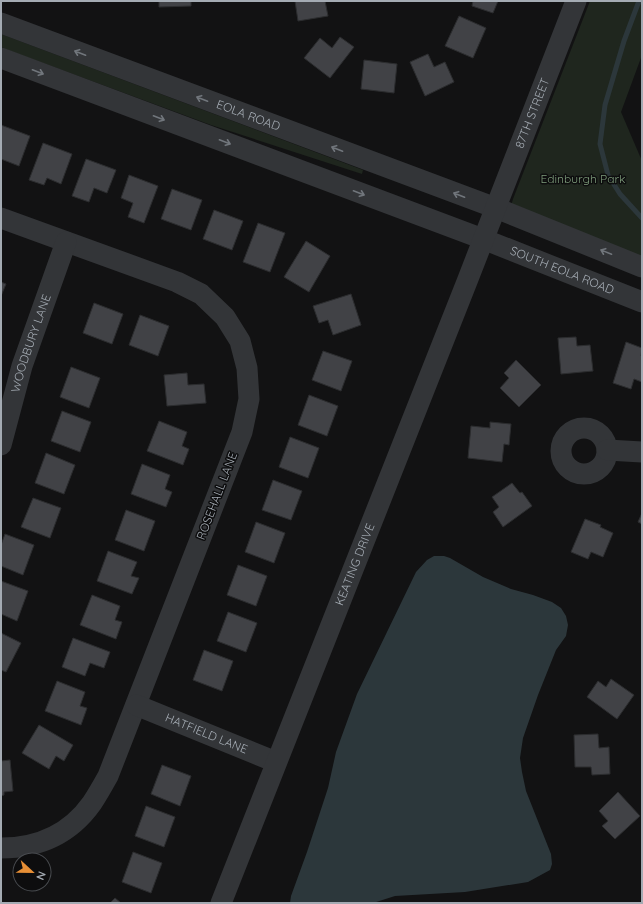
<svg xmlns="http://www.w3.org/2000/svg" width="643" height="904" viewBox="0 0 643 904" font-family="Quicksand,sans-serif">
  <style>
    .green { fill: #1f261e }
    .water { fill: #2c373b }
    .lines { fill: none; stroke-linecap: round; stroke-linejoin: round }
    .stream { stroke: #2c373b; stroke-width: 5 }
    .building { fill: #414246; stroke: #2c2d2f }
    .minor { stroke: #333538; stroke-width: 21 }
    .oneway { stroke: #71767c }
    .labels { text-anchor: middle; stroke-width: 3; stroke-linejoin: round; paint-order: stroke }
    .street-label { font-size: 12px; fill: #a4abb3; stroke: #0d0d0e }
    .park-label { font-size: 12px; fill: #7f9d7c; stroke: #0d0d0e }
  </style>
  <rect width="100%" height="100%" fill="#121213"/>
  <g class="green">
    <polygon points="590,1 642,1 642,55 621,112 642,161 642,267 510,209 513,199"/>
    <polygon points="1,34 363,170 362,174 211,125 16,53 1,47"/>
  </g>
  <polygon class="water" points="434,556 444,556 450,558 483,577 511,589 533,595 552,602 561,608 566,616 568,625 566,636 556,650 538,695 523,738 520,758 522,772 526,791 551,854 552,864 550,870 528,882 465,892 395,896 373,903 290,903 291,896 307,852 328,788 336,752 357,694 416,572 427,560"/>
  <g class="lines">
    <polyline class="stream" points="639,1 624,41 605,105 600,144 608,175 620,194 642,218"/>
  </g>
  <g class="building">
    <polygon points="159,1 191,1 191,6 159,7"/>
    <polygon points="295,1 325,1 328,16 298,21"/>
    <polygon points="473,1 498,1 493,13 472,6"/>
    <polygon points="459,16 486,28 473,58 445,46"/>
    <polygon points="340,37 354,47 330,78 304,58 320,38 332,48"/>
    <polygon points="428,54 434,67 445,62 454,82 425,96 410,62"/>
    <polygon points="364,60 397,64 394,93 361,89"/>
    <polygon points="1,125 30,136 19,166 1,159"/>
    <polygon points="43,143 72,154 61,184 47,178 44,185 29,180"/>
    <polygon points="86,159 116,170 107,193 94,188 89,202 72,196"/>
    <polygon points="129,175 158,186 144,223 128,217 133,203 121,198"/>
    <polygon points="172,189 202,200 191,230 161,219"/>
    <polygon points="214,210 243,221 232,250 203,239"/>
    <polygon points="258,223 285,233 270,272 243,262"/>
    <polygon points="306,241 330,256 309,292 284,277"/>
    <polygon points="1,282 6,284 1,296"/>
    <polygon points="351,294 361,325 333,335 328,320 319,323 313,306"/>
    <polygon points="94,303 123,314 112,344 83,333"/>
    <polygon points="140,315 169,326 158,356 129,345"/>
    <polygon points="576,337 577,346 590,345 593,371 561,374 558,338"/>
    <polygon points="626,342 642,348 641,356 642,357 642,382 634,379 631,389 613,383"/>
    <polygon points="323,351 352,361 341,391 312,380"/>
    <polygon points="516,360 541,385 519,407 500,388 509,378 504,373"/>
    <polygon points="71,367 100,378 89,408 60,397"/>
    <polygon points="187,373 188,385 204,384 206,403 167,406 164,375"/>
    <polygon points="309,395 338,406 327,436 298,425"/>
    <polygon points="62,411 91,422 80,452 51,441"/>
    <polygon points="159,421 187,432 182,446 189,449 183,465 147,451"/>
    <polygon points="490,422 511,424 509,445 504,444 502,462 468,458 471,426 490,428"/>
    <polygon points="290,437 319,448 308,478 279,467"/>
    <polygon points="46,453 75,465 64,494 35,483"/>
    <polygon points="142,464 170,475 165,489 172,492 166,507 131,494"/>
    <polygon points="273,480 302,491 291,520 262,510"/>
    <polygon points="512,483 520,493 522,492 532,506 503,527 493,512 499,507 492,497"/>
    <polygon points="33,498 61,508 50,538 21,527"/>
    <polygon points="126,510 155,521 144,551 115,540"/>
    <polygon points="642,513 642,524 638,522"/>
    <polygon points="585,519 601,525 600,527 613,533 603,557 591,552 588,559 571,552"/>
    <polygon points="256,522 285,533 274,563 245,552"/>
    <polygon points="5,534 34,545 23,575 1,566 1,545"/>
    <polygon points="108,551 137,562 131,576 139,578 132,594 97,581"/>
    <polygon points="238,565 267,576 256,606 227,595"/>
    <polygon points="1,581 28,591 17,621 1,614"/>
    <polygon points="92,595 120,606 115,620 122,622 116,639 80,625"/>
    <polygon points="228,612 257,623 246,652 217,641"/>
    <polygon points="1,633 21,643 6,672 1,670"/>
    <polygon points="73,638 110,652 104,668 90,663 85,676 62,667"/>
    <polygon points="204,650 233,661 222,691 193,680"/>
    <polygon points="611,679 634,695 617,719 587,697 598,681 606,687"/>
    <polygon points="57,681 85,692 80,706 87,708 81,725 45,711"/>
    <polygon points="39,725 73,745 64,761 56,756 49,769 22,753"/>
    <polygon points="598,734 599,748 609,747 610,774 592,775 591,767 575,767 574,735"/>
    <polygon points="10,760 13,791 4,792 4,795 1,796 1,761"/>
    <polygon points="162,765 191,776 180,806 151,794"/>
    <polygon points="618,792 640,816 615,839 602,826 608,821 599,811"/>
    <polygon points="146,806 175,817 164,847 135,836"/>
    <polygon points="133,852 162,863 151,893 122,882"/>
    <polygon points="115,898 121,903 110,903"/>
  </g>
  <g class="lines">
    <g class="minor">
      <path id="s1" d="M1,23L496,208L642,267"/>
      <path id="s2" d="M1,58L483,239L642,302"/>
      <path d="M1,218L177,282L201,294L225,317L240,341L247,368L249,399L242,432L108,776C103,785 98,794 92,803C70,834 39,848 1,848"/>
      <circle cx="584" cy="451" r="23"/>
      <path id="s3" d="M1,445L22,366L66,242"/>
      <polyline points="607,450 642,452"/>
      <path id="s4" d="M136,705L276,762"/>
      <path id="s5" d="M221,903L468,279L576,1"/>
    </g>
  </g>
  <defs><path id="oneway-shaft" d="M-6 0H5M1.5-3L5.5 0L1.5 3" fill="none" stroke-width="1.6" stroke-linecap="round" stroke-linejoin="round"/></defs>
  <g class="oneway">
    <use href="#oneway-shaft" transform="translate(80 53) rotate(-159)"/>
    <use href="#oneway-shaft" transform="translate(38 72) rotate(21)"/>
    <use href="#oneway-shaft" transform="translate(202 99) rotate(-159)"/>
    <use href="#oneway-shaft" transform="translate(159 118) rotate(21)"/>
    <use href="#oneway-shaft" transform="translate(225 142) rotate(21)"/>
    <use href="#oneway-shaft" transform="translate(337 149) rotate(-159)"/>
    <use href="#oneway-shaft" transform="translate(359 193) rotate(21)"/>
    <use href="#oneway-shaft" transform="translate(459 195) rotate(-159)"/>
    <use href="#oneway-shaft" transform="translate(606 252) rotate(-158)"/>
  </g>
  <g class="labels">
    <g class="street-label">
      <text dy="4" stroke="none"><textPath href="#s5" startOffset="849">87TH STREET</textPath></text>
      <text dy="4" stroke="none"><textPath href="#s1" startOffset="264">EOLA ROAD</textPath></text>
      <text dy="4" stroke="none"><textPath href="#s2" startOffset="600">SOUTH EOLA ROAD</textPath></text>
      <text dy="4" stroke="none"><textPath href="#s3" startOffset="106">WOODBURY LANE</textPath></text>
      <text transform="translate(217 496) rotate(-69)" y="4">ROSEHALL LANE</text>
      <text dy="4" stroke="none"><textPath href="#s5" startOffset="364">KEATING DRIVE</textPath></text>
      <text dy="4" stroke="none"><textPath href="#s4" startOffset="76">HATFIELD LANE</textPath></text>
    </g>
    <g class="park-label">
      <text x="583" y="183">Edinburgh Park</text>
    </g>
  </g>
  <rect width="643" height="904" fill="none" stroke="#a4abb3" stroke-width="4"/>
  <g transform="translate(32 872) rotate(112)"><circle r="19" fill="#0d0d0e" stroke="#494c50"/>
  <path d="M0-3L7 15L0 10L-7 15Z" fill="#e78f36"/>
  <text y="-6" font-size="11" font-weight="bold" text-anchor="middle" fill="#a4abb3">N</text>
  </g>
</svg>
